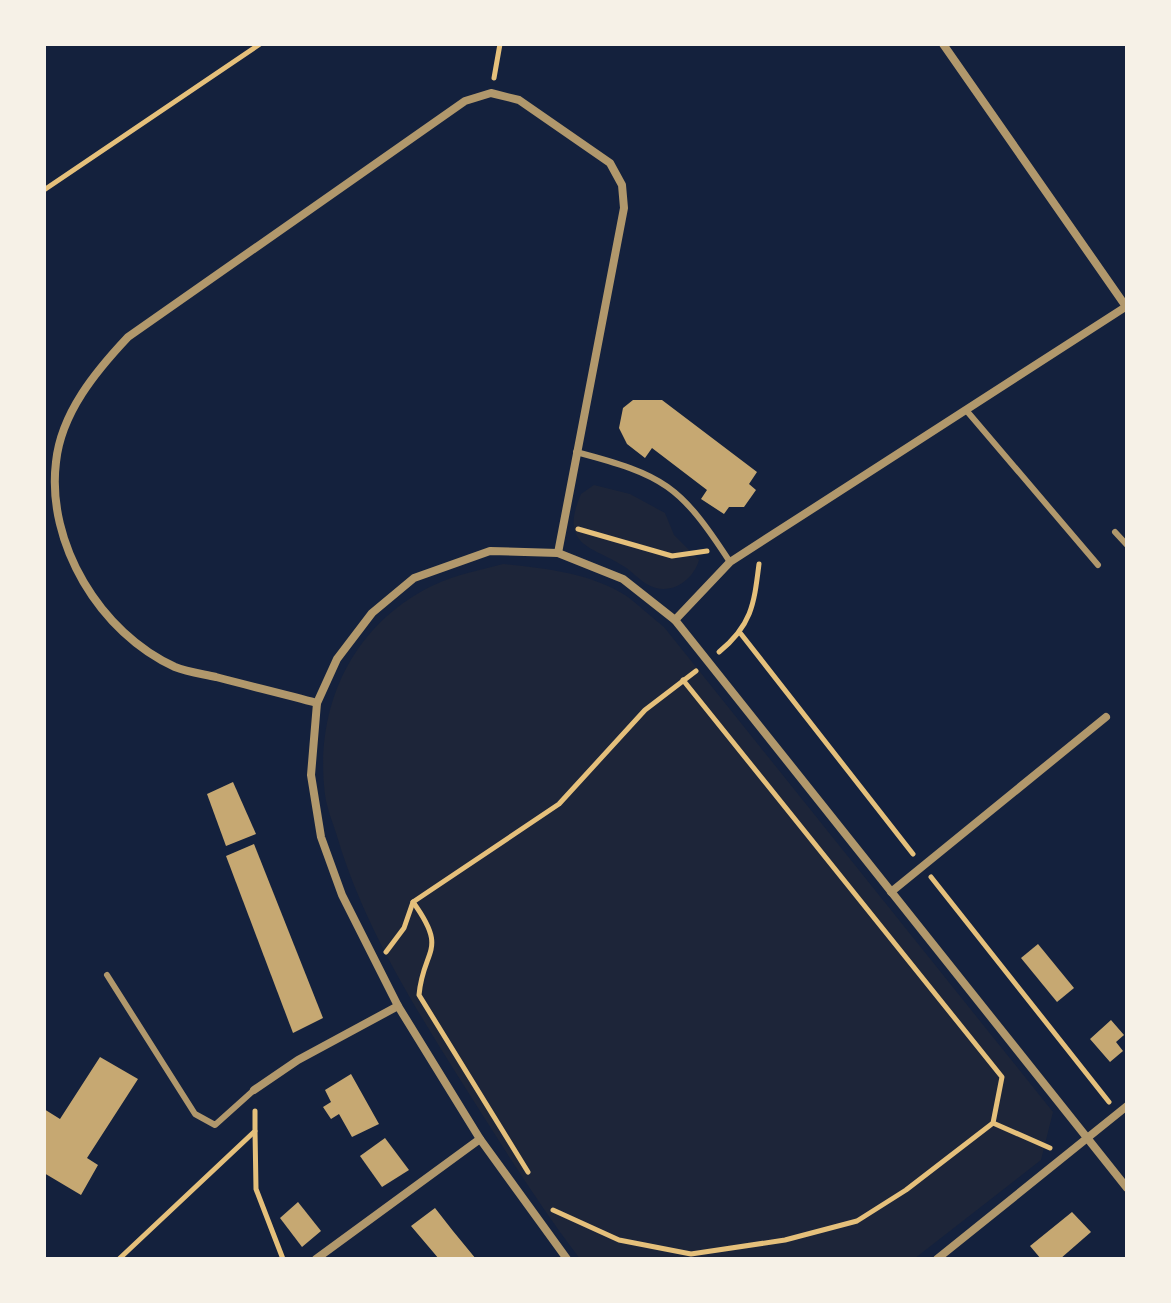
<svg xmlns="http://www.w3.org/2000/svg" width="1171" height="1303" viewBox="0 0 1171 1303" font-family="'PT Serif',serif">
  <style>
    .green { fill: #1d2539 }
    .building { fill: #c6a872 }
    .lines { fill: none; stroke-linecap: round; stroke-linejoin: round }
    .path { stroke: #e5c07b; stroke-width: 5 }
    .service { stroke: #b1986c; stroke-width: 6 }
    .minor { stroke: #b1986c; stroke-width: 8 }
  </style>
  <rect width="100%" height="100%" fill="#14213d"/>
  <g class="green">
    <path d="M594,485L630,494L665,513L674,535L699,560C694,578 675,593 656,588C644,585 635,574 625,567C593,546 558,547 581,494Z"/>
    <path d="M503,564C543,568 590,573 625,595C638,604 651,617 664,627L1053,1112L1041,1160L914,1259H580C535,1200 496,1136 456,1073C409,998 362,921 337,836C333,823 327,809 325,795C314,707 352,624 434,585C455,575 480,570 503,564Z"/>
  </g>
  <g class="building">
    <polygon points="633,400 662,400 757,472 749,484 756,490 744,507 729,507 724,514 701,499 707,490 652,448 645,458 627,444 619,428 623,408"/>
    <polygon points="233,782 256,834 226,846 207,794"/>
    <polygon points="254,844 323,1018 293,1033 226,856"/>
    <polygon points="1038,944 1074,988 1057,1002 1021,958"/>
    <polygon points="1111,1020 1124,1035 1116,1042 1123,1051 1110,1062 1090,1039"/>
    <polygon points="100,1057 138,1079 87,1158 98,1165 81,1195 44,1173 44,1109 60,1119"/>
    <polygon points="351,1074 379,1124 352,1137 339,1114 331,1119 323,1107 331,1102 325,1090"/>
    <polygon points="385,1138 409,1170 382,1187 360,1156"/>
    <polygon points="298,1202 321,1231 302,1247 280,1218"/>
    <polygon points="435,1208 453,1231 476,1259 439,1259 411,1226"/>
    <polygon points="1072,1212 1091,1232 1060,1259 1041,1259 1030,1246"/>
  </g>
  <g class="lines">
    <g class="path">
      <polyline points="494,78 500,44"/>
      <polyline points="44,190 260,44"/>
      <polyline points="578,529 672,556 707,551"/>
      <polyline points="741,634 913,854"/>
      <path d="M719,652C752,625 754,604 759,564"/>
      <polyline points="931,877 1109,1102"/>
      <path d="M413,902C449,952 423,948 419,995L528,1172"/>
      <polyline points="386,952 404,928 413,902 559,804 645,710 696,671"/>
      <polyline points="993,1123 1050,1148"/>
      <polyline points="255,1131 256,1189 283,1259"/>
      <polyline points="553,1210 619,1240 691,1254 785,1240 857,1221 906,1190 993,1123 1002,1077 683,680"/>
      <polyline points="119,1259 255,1131 255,1111"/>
    </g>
    <g class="service">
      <polyline points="966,410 1098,565"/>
      <path d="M576,452C664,475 680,485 730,562"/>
      <polyline points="1115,532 1127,545"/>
      <polyline points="107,975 195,1114 215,1125 254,1090"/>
    </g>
    <g class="minor">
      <polyline points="943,44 1127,308"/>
      <polyline points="675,620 730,562 1127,306"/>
      <path d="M317,703C284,694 250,686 216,677C203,674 187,672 175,667C100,633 46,543 56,462C61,413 96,371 128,337L465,101L491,93L519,100L610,163L622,185L624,208L558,553"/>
      <polyline points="891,892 1106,717"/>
      <polyline points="254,1090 298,1060 398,1006"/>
      <polyline points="316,1259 480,1139"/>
      <polyline points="567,1259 480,1139 398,1006 342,895 321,837 311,775 317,703 337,659 372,613 414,578 490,551 558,553 623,579 675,620 1127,1188"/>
      <polyline points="937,1259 1127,1106"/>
    </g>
  </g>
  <rect width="1171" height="1303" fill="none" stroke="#f6f1e7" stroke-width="92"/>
</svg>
